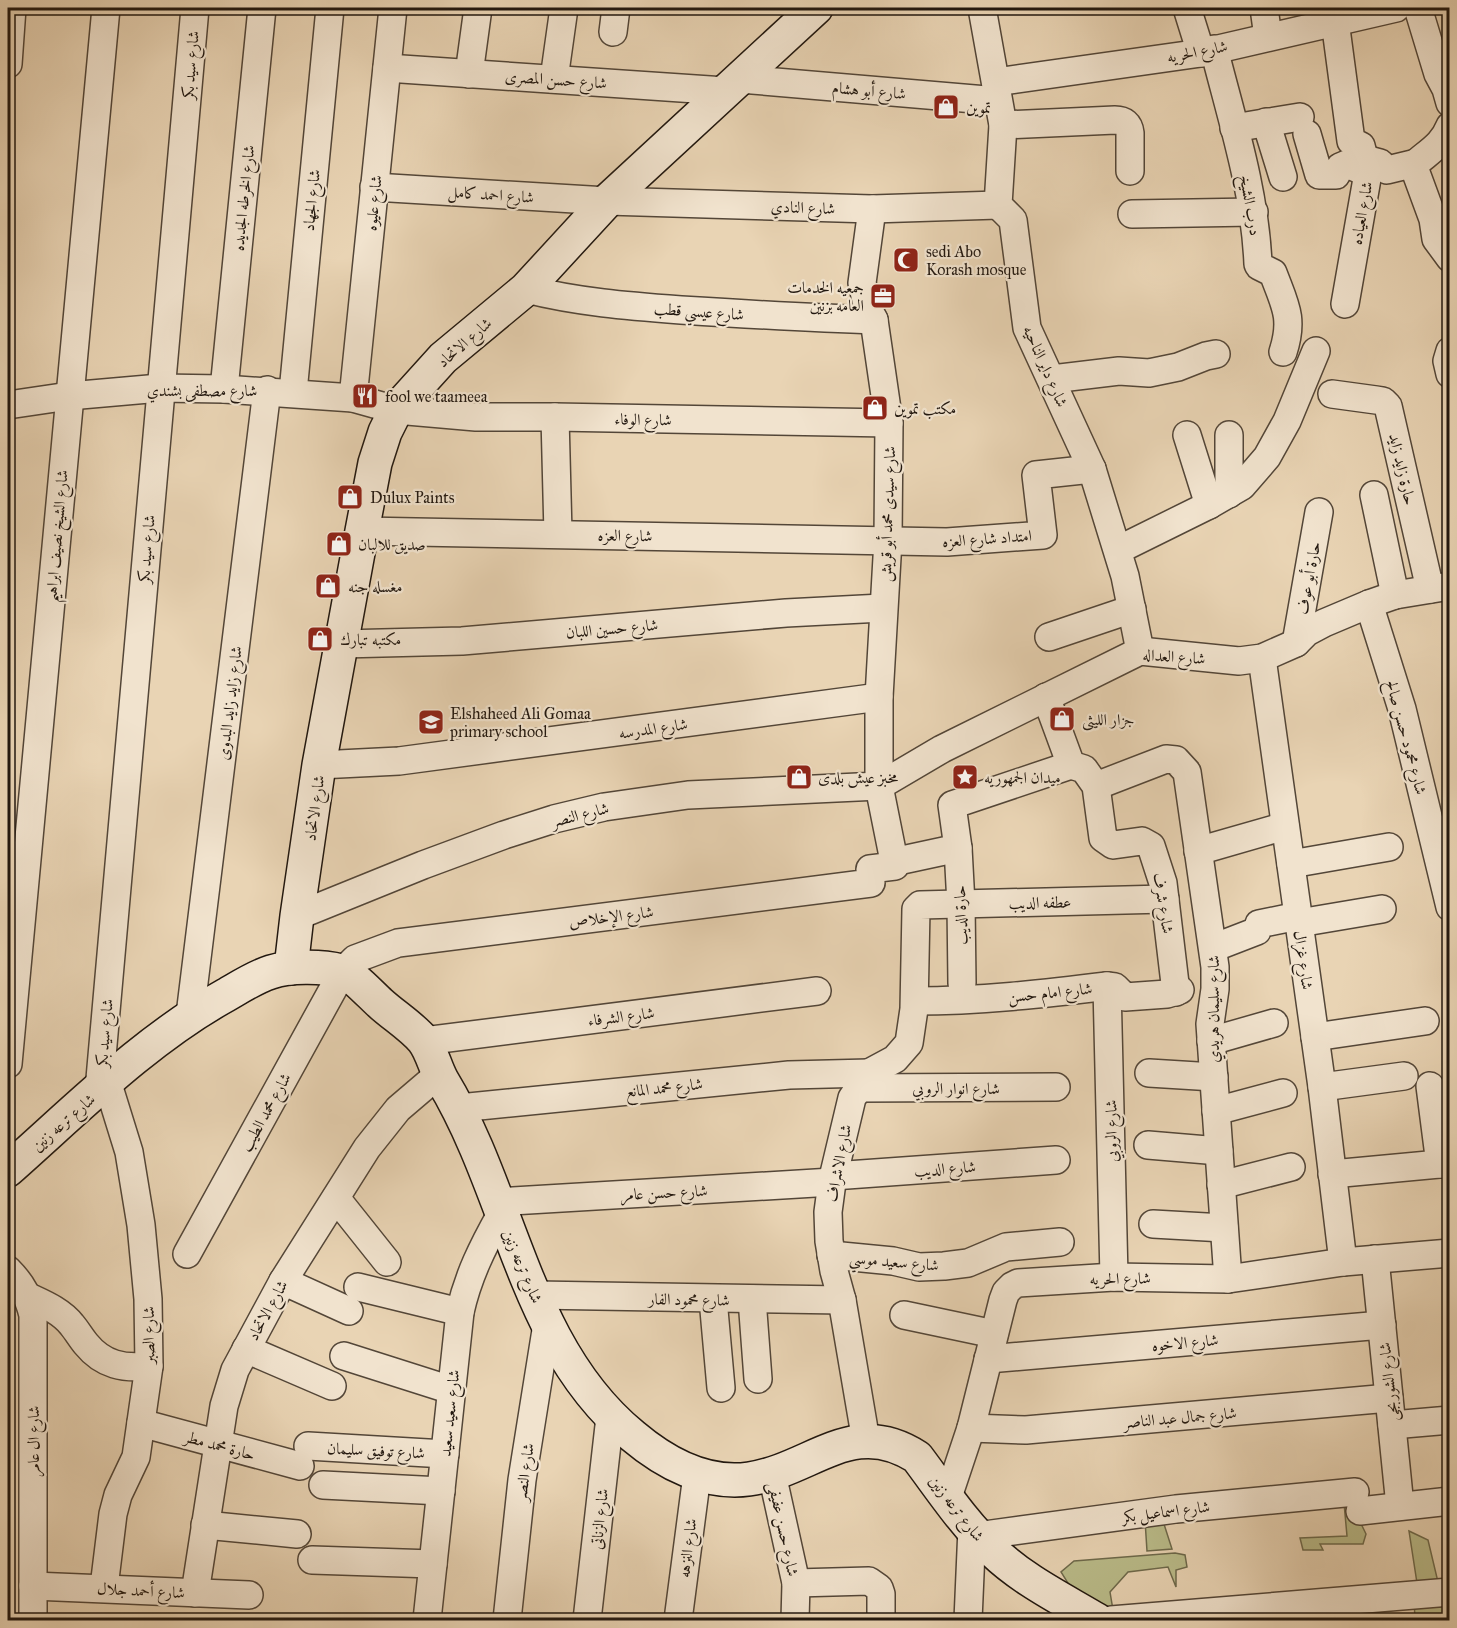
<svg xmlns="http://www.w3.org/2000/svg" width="1457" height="1628" viewBox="0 0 1457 1628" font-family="'IM FELL Great Primer',Amiri,serif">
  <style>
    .green { fill: #babc8a; stroke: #6e6a4c; stroke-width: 1.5 }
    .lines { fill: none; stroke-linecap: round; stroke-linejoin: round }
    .street-casing { stroke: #534638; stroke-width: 30 }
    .secondary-casing { stroke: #21170f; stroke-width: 36 }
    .street { stroke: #f1e3ce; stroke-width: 27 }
    .secondary { stroke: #f1e3ce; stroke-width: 33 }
    .labels { text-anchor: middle; stroke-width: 4.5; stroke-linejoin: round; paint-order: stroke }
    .street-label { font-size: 16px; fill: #21170f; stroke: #f1e3ce }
    .poi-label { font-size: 16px; fill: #21170f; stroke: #f1e3ce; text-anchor: start }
  </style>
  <rect width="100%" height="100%" fill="#e9d4b4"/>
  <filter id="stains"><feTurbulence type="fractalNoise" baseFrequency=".00333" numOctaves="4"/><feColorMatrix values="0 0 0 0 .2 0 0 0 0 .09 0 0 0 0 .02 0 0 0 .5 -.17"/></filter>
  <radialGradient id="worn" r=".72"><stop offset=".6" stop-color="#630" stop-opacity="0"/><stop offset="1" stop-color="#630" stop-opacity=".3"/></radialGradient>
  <g class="green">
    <polygon points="1344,1503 1351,1503 1366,1534 1363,1544 1320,1544 1323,1550 1303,1550 1300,1538 1347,1536"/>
    <polygon points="1145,1520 1163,1521 1172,1549 1147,1551"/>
    <polygon points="1409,1531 1428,1540 1438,1582 1417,1583"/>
    <polygon points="1175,1553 1185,1555 1187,1567 1176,1570 1176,1587 1168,1567 1128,1572 1110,1592 1113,1610 1084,1609 1061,1572 1074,1561"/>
    <polygon points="1449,1596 1449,1620 1415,1620 1414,1598"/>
  </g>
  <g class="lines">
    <defs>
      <g id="street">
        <polyline points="982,8 1003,125 998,205 1013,220 1027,328 1092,469 1125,576 1140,651"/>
        <polyline points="1187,8 1201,53"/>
        <polyline points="1264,8 1268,37"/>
        <polyline points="1418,8 1438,74 1446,89 1450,103"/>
        <polyline points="1335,21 1351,141 1361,146 1368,173 1345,304"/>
        <polyline points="613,32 616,8"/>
        <path d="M1214,49C1232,120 1255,191 1258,264L1259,266L1273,273C1285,305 1294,318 1283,352"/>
        <polyline points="8,64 12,8"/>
        <polyline points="387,68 725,91"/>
        <polyline points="469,74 478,8"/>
        <polyline points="554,79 564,8"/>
        <polyline points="740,79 998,101"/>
        <polyline points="996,82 1201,53 1396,8"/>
        <polyline points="1266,122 1283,177"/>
        <path d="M1003,125L1115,120C1124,120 1129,124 1130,133V171"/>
        <path d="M1450,126C1443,144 1430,151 1416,163L1415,170L1433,219L1436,239L1450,258"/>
        <polyline points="1234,128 1300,117"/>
        <polyline points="1307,134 1319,175 1336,175 1340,167 1347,164 1368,173"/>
        <polyline points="1365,159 1380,163 1387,170 1416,163"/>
        <polyline points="374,187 607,201 872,209 998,205"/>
        <polyline points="1132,214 1254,212"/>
        <path d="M526,289C577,302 628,306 681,310C745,314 809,318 874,320"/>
        <polyline points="1450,351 1447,361 1450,374"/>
        <polyline points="1052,379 1119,371 1149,373 1178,367 1206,356 1216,354"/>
        <polyline points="224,389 262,8"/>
        <polyline points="293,392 330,8"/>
        <polyline points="1332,394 1376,400 1383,401 1388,406 1430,589"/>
        <polyline points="353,398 393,8"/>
        <polyline points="8,405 69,396 160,388 224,389 353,398 396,410 476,417 555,417 889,423"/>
        <polyline points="555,417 558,534"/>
        <polyline points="1187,435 1209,505"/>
        <polyline points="1229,435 1229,494"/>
        <polyline points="1374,495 1395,595"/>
        <polyline points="362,531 947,542 1043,535 1036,475 1092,469"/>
        <polyline points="1118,550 1209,505 1242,486 1267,457 1287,421 1316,351"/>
        <polyline points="1369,604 1402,709 1450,907"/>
        <polyline points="1049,637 1132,609"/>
        <polyline points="1296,643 1319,512"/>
        <polyline points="342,644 462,641 786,613 882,608"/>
        <polyline points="1262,658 1322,1087 1343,1262"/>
        <polyline points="1046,697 1071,765 1084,769 1096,786 1103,838 1113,845 1142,841 1151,846 1163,883 1176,992"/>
        <polyline points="319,765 399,761 879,697"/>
        <polyline points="1096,786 1166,759 1176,760 1187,772 1215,967 1215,989 1210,1024 1228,1279"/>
        <polyline points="958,848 961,904 962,983"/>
        <polyline points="1198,851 1285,826"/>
        <polyline points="893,862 958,848 952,805 1071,765"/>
        <polyline points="1291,864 1389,847"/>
        <polyline points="297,916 423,865 504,835 554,819 604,807 688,795 879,786 942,749 1140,651 1239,661 1262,658 1296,643 1307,632 1324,623 1369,604 1395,595 1450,586"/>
        <polyline points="1299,923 1382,909"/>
        <polyline points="1213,948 1257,931 1259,924 1298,916"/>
        <polyline points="1107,986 1114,1277"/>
        <path d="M915,1001C979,1001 1043,994 1107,986L1115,987L1125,997L1167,994L1180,990"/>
        <polyline points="190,1015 267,390"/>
        <polyline points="1315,1037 1425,1021"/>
        <polyline points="424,1041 817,991"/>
        <polyline points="1211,1041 1274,1023"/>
        <polyline points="8,1064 106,8"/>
        <polyline points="1149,1073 1214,1077"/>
        <polyline points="1430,1086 1440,1164"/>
        <polyline points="1322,1087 1404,1076"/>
        <polyline points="857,1088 1056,1087"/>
        <polyline points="99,1090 195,8"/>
        <polyline points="459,1108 789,1075 869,1073"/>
        <polyline points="1216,1111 1283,1093"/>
        <polyline points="1148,1145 1219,1151"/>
        <polyline points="1332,1174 1450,1163"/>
        <polyline points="833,1176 1056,1160"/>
        <polyline points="1221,1185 1291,1167"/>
        <polyline points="336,1198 387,1262"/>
        <polyline points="496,1202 832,1182"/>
        <polyline points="1153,1224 1224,1228"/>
        <polyline points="187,1254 343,971 355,959 398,943 871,883 870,869 895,866 879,786 879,697 888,540 889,423 874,320 868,308 862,283 872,209"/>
        <polyline points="831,1255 893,1261 919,1267 944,1266 968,1263 1006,1247 1060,1242"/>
        <polyline points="1375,1259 1400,1506"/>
        <path d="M8,1270C22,1284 28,1296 33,1315V1620"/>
        <polyline points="283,1281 349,1311"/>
        <polyline points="358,1287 460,1312"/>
        <polyline points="536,1295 842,1300"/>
        <path d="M29,1297C44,1304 61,1311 72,1325C77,1331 81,1338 86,1344C103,1365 124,1369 149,1366"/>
        <polyline points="713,1299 721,1388"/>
        <polyline points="752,1299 758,1379"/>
        <polyline points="904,1315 994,1334"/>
        <polyline points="246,1349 332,1386"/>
        <polyline points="344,1356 451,1390"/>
        <polyline points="988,1359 1382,1325"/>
        <polyline points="141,1423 300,1466"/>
        <polyline points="1392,1425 1450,1420"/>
        <polyline points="971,1428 1026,1430 1389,1398"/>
        <polyline points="866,1441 842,1300 834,1271 829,1241 828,1212 832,1182 852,1098 869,1073 895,1059 909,1043 914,1009 916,909 920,905 1165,899"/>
        <polyline points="308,1446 445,1454"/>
        <polyline points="772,1474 796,1583 795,1620"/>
        <polyline points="323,1485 441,1491"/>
        <polyline points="948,1497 971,1428 1003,1300 1006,1292 1012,1286 1018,1283 1114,1277 1228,1279 1343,1262 1450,1253"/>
        <polyline points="1360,1511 1450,1501"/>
        <polyline points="205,1525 297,1534"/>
        <polyline points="977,1536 1176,1509 1355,1492"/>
        <polyline points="312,1560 433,1564"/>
        <polyline points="796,1583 869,1581 879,1588 881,1594 881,1620"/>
        <polyline points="33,1586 249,1595"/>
        <polyline points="104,1587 113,1514 118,1495 136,1457 149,1366 148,1299 141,1225 129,1152 107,1081"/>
        <polyline points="195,1593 224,1406 235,1370 283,1281 367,1148 398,1109 439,1074"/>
        <path d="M427,1620L460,1312C468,1276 483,1246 501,1214"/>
        <polyline points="507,1620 522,1480 547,1324"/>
        <polyline points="587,1620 610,1417"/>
        <polyline points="678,1620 697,1475"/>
        <polyline points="968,1620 972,1528"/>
        <polyline points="1111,1620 1450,1592"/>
      </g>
      <g id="secondary">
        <polyline points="291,968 297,916 319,765 362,531 375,463 385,432 396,410 443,358 526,289 607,201 816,8"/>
        <path d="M8,1170C77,1109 145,1040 226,995C240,987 255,977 271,972C289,966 322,966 341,971C351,973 371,995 380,1003C393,1015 411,1026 423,1040C432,1051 435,1068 442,1080C512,1195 524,1347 633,1436C665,1463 706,1485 749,1479C812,1470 852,1415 917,1457C941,1489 964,1524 993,1551C1023,1580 1062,1599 1097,1620"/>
      </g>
    </defs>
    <use href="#street" class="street-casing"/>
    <use href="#secondary" class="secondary-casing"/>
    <use href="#street" class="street"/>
    <use href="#secondary" class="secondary"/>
  </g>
  <defs>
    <symbol id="shop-square" viewBox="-11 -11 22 22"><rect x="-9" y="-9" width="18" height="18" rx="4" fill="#8f2418" stroke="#f1e3ce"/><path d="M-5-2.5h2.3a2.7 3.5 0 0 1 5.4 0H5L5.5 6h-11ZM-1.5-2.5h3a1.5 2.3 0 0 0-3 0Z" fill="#fff"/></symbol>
    <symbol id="mosque-square" viewBox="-11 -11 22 22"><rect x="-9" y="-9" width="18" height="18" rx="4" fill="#8f2418" stroke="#f1e3ce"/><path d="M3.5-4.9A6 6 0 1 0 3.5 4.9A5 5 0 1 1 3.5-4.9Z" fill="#fff"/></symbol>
    <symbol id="office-square" viewBox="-11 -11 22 22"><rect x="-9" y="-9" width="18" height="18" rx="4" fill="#8f2418" stroke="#f1e3ce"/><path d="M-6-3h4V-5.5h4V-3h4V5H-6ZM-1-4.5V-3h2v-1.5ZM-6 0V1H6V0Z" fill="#fff"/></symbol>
    <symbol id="restaurant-square" viewBox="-11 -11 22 22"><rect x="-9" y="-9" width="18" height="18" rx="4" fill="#8f2418" stroke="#f1e3ce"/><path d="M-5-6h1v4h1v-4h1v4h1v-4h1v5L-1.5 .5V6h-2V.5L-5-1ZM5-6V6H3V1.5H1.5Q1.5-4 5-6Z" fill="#fff"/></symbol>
    <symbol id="school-square" viewBox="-11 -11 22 22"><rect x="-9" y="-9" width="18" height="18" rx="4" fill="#8f2418" stroke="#f1e3ce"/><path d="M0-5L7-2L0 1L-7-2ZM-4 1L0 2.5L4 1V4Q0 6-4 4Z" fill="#fff"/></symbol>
    <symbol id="sight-square" viewBox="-11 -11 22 22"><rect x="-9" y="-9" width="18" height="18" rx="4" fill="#8f2418" stroke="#f1e3ce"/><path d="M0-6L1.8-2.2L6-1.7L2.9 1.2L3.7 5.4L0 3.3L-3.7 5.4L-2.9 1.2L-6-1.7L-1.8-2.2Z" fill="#fff"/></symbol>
  </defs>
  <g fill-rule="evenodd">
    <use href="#shop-square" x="931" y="92" width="30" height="30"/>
    <use href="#mosque-square" x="891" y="245" width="30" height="30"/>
    <use href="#office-square" x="868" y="281" width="30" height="30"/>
    <use href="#restaurant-square" x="350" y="381" width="30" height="30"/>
    <use href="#shop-square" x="860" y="393" width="30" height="30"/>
    <use href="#shop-square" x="335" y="482" width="30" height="30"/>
    <use href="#shop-square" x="324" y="529" width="30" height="30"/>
    <use href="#shop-square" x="313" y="571" width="30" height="30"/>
    <use href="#shop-square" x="305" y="624" width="30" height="30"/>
    <use href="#shop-square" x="1047" y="704" width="30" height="30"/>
    <use href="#school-square" x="416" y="707" width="30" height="30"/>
    <use href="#shop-square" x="784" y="762" width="30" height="30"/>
    <use href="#sight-square" x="950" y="762" width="30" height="30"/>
  </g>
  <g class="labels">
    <g class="street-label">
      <text transform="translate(1197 51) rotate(-11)" y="6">شارع الحريه</text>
      <text transform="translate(190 65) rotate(-85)" y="6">شارع سيد بكر</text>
      <text transform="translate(556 79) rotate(4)" y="6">شارع حسن المصرى</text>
      <text transform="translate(869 90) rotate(5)" y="6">شارع أبو هشام</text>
      <text transform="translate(491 194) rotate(4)" y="6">شارع احمد كامل</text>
      <text transform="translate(243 198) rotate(-84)" y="6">شارع الخرطه الجديده</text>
      <text transform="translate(311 200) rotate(-84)" y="6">شارع الجهاد</text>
      <text transform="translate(373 203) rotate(-84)" y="6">شارع عليوه</text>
      <text transform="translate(1251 205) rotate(80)" y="6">درب الشيخ</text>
      <text transform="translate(803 207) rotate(2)" y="6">شارع النادي</text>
      <text transform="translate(1361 213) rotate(-80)" y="6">شارع العياده</text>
      <text transform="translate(699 311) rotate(4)" y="6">شارع عيسي قطب</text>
      <text transform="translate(464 342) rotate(-41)" y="6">شارع الاتحاد</text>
      <text transform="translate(1046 366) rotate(66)" y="6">شارع داير الناحيه</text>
      <text x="202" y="396">شارع مصطفى بشندي</text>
      <text transform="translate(643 419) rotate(1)" y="6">شارع الوفاء</text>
      <text transform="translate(1403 469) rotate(77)" y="6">حارة زايد زايد</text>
      <text transform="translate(887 514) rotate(-88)" y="6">شارع سيدى محمد أبو قريش</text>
      <text transform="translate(625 535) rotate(1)" y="6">شارع العزه</text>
      <text transform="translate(56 536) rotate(-85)" y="6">شارع الشيخ نصيف ابراهيم</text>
      <text transform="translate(987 538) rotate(-4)" y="6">امتداد شارع العزه</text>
      <text transform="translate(146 549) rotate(-85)" y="6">شارع سيد بكر</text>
      <text transform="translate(1308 578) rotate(-80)" y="6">حارة أبو عوف</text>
      <text transform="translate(612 628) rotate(-5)" y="6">شارع حسين اللبان</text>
      <text transform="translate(1174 656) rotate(4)" y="6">شارع العداله</text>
      <text transform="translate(229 703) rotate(-83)" y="6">شارع زايد زايد البدوى</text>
      <text transform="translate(653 728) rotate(-8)" y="6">شارع المدرسه</text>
      <text transform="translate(1407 737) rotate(75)" y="6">شارع محمود حسن صالح</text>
      <text transform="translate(314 808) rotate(-82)" y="6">شارع الاتحاد</text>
      <text transform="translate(580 814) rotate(-14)" y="6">شارع النصر</text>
      <text transform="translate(1040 902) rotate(-1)" y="6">عطفه الديب</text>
      <text transform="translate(1164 903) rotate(81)" y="6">شارع شرف</text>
      <text transform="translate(960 915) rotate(-92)" y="6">حارة الديب</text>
      <text transform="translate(611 916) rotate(-7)" y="6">شارع الإخلاص</text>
      <text transform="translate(1304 960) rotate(82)" y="6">شارع غزال</text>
      <text transform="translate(1050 992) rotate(-6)" y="6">شارع امام حسن</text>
      <text transform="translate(1213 1009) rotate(-90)" y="6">شارع سليمان هريدي</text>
      <text transform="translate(621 1016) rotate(-7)" y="6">شارع الشرفاء</text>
      <text transform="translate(104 1033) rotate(-85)" y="6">شارع سيد بكر</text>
      <text transform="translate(664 1087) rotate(-6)" y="6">شارع محمد المانع</text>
      <text x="956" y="1094">شارع انوار الروبي</text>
      <text transform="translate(265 1112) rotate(-61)" y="6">شارع محمد الطيب</text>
      <text transform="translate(63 1122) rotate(-41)" y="6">شارع ترعه زنين</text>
      <text transform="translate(1111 1131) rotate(-91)" y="6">شارع الروبي</text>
      <text transform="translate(838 1163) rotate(-79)" y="6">شارع الاشراف</text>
      <text transform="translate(945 1168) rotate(-4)" y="6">شارع الديب</text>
      <text transform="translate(664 1192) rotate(-3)" y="6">شارع حسن عامر</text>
      <text transform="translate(894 1261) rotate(5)" y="6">شارع سعيد موسي</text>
      <text transform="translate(523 1266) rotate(67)" y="6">شارع ترعه زنين</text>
      <text transform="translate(1120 1278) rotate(-1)" y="6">شارع الحريه</text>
      <text transform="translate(689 1299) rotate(1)" y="6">شارع محمود الفار</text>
      <text transform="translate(267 1310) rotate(-61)" y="6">شارع الاتحاد</text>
      <text transform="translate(148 1335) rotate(-90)" y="6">شارع الصبر</text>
      <text transform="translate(1185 1342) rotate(-5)" y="6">شارع الاخوه</text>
      <text transform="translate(1388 1382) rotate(-96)" y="6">شارع الشوربجى</text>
      <text transform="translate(449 1413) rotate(-84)" y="6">شارع سعيد سعيد</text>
      <text transform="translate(1180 1417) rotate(-5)" y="6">شارع جمال عبد الناصر</text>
      <text transform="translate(33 1441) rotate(-90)" y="6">شارع ال عامر</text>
      <text transform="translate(220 1445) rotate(15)" y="6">حارة محمد مطر</text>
      <text transform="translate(376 1450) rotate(3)" y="6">شارع توفيق سليمان</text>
      <text transform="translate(524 1472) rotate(-82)" y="6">شارع النصر</text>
      <text transform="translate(957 1508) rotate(52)" y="6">شارع ترعه زنين</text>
      <text transform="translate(1166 1511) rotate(-7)" y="6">شارع اسماعيل بكر</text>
      <text transform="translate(599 1519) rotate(-84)" y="6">شارع الزناتى</text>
      <text transform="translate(784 1529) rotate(78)" y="6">شارع حسن عفيفى</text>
      <text transform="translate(687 1548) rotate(-83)" y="6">شارع النزهه</text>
      <text transform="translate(141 1590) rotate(3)" y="6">شارع أحمد جلال</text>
    </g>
    <g class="poi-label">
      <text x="966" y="113">تموين</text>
      <text x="926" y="257">sedi Abo<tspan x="926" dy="18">Korash mosque</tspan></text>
      <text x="864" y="293" text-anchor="end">جمعيه الخدمات<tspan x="864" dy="18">العامه بزنين</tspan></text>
      <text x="385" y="402">fool we taameea</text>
      <text x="894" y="414">مكتب تموين</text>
      <text x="370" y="503">Dulux Paints</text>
      <text x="358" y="550">صديق للالبان</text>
      <text x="348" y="592">مغسله جنه</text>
      <text x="340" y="645">مكتبه تبارك</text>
      <text x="450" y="719">Elshaheed Ali Gomaa<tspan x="450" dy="18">primary school</tspan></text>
      <text x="1082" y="725">جزار الليثى</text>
      <text x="818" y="783">مخبز عيش بلدى</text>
      <text x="984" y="783">ميدان الجمهوريه</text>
    </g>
  </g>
  <rect width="1457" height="1628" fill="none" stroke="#e9d4b4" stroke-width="30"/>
  <rect x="9" y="9" width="1439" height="1610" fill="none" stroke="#21170f" stroke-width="3"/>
  <rect x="15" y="15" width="1427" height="1598" fill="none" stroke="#21170f" stroke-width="1.5"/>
  <rect width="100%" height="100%" filter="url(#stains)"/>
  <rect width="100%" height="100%" fill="url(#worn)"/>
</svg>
